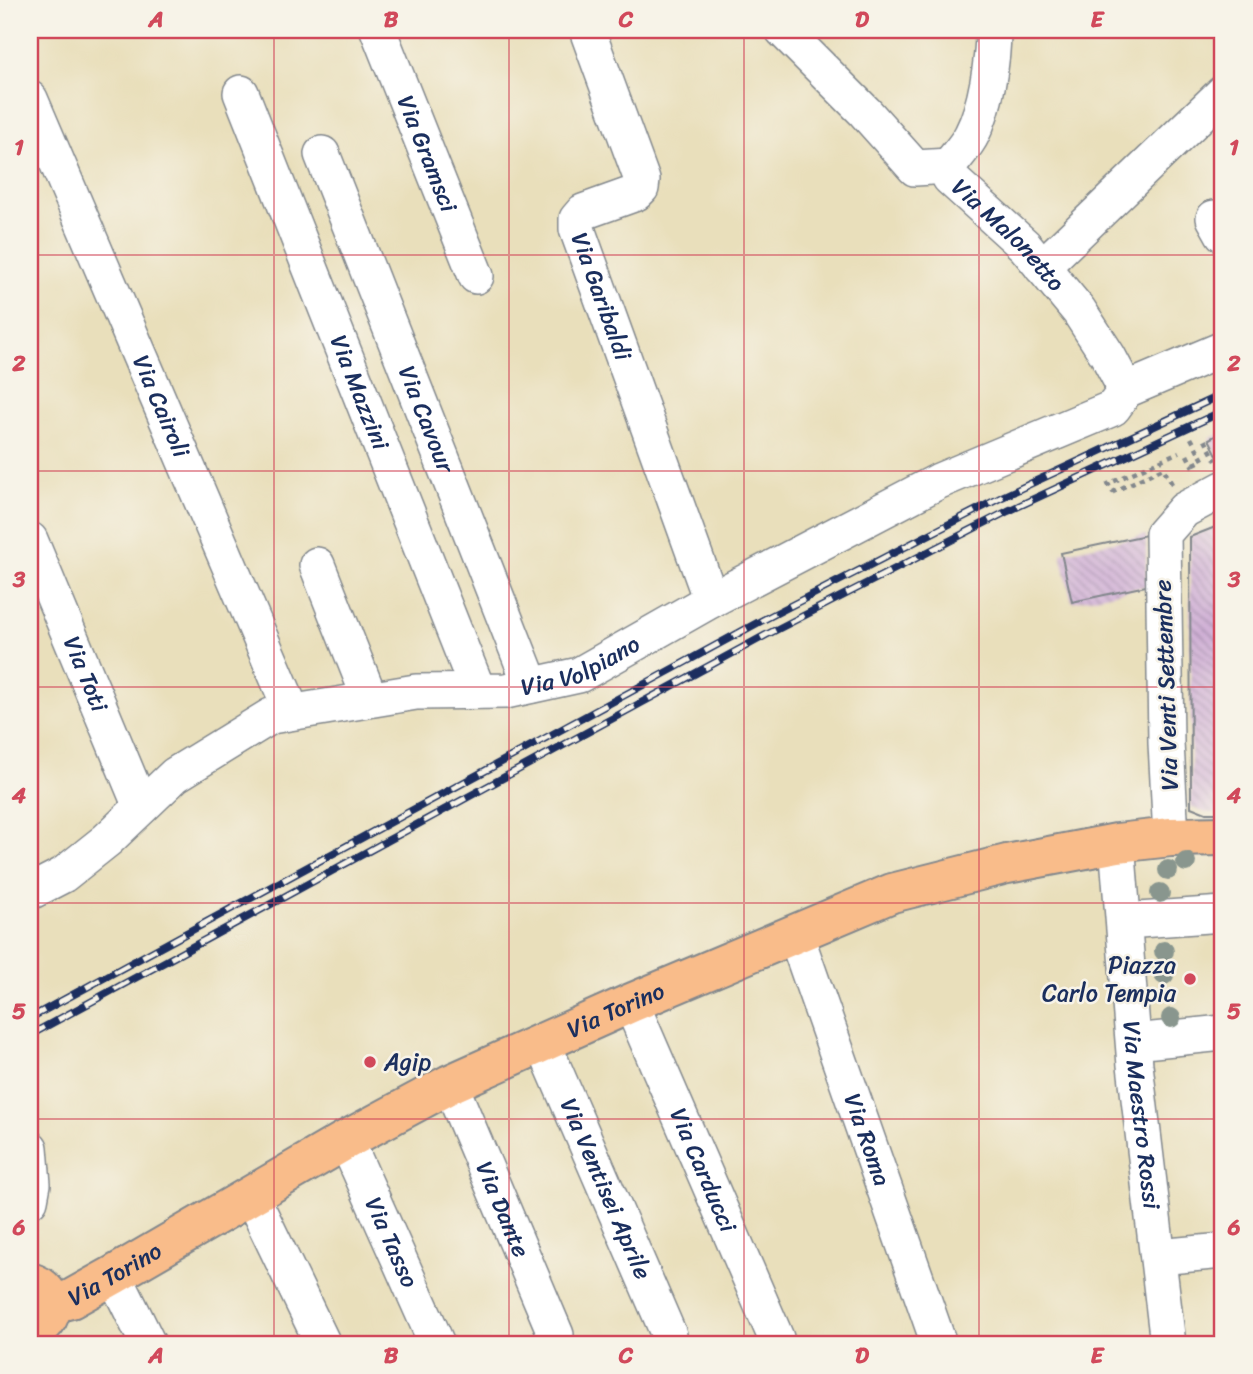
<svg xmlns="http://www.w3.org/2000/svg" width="1253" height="1374" viewBox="0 0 1253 1374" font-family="Sriracha,sans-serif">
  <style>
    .building { fill: url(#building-back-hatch) }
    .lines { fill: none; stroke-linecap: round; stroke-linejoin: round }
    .minor-casing { stroke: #82878c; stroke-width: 38 }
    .major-casing { stroke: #82878c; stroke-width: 42 }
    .path { stroke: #82878c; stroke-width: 4.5; stroke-dasharray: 5 5; stroke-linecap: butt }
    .minor { stroke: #fff; stroke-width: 35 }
    .major { stroke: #f9bc8a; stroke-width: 38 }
    .rail-casing { stroke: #1b2f5e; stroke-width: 8 }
    .rail { stroke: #f7f3e8; stroke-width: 5; stroke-dasharray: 16; stroke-linecap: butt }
    .tree { fill: #89968e }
    .grid { fill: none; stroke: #d1495b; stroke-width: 2; stroke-opacity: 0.55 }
    .poi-dot { fill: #d1495b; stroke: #f7f3e8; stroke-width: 2.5 }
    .labels { text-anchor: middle; stroke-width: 5; stroke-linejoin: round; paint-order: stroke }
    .street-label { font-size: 24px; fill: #1b2f5e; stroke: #f7f3e8 }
    .poi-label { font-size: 24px; fill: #1b2f5e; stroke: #f7f3e8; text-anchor: end }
    .neatline { fill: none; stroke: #d1495b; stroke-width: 2.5 }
    .grid-label { font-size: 23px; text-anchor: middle; font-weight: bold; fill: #d1495b }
  </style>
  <defs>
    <pattern id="building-back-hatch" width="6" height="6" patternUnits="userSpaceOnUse" patternTransform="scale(1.75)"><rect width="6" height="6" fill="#cfaed5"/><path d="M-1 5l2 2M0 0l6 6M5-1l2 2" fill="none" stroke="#a78eb0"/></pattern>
  </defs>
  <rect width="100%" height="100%" fill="#f7f3e8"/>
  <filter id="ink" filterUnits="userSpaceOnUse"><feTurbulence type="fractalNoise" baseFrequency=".0143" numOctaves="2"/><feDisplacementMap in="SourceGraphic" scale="14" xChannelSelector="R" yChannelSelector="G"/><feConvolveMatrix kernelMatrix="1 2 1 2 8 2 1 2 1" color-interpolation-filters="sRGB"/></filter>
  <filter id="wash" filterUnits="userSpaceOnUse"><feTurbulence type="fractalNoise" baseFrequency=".00686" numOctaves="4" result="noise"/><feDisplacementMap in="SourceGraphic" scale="28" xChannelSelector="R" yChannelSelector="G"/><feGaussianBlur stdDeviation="1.57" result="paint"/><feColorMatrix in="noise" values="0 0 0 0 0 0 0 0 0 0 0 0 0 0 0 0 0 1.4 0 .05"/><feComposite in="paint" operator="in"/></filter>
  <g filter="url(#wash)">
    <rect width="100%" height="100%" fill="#e9dfbb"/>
    <g id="blocks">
      <g class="building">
        <polygon points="1223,432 1223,467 1209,439"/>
        <polygon points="1223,524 1223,813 1206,813 1191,807 1190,537"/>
        <polygon points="1146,535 1146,586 1072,602 1061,553"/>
      </g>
    </g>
  </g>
  <g filter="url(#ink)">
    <use href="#blocks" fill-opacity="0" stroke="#82878c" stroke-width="2"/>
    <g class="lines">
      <defs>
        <g id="minor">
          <path id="s1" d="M378,30L476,276"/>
          <path id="s2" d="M587,30L642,180L641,188L636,193L583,212L577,219V229L711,600"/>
          <polyline points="783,30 865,112 915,168 949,166"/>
          <path id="s3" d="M993,30C993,60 986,107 972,134C967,145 956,156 949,166L950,178L1025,246L1079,311L1108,356L1126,390"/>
          <path id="s4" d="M241,93L478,691"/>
          <path id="s5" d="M30,99L292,712"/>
          <path id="s6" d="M322,154L531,685"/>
          <polyline points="1214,218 1223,234"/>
          <polyline points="1042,267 1223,93"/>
          <path id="s7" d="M30,540L141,807"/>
          <polyline points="317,565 370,699"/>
          <polyline points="1171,837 1166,743 1163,534 1184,510 1223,489"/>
          <path id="s8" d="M1117,843L1135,1065L1168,1344"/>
          <path id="s9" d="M30,892L63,875L107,840L175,775L271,716L416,692L506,691L579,675L711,600L939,481L1113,408L1126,390L1223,349"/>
          <polyline points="1125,921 1223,914"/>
          <path id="s10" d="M795,933L939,1344"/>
          <path id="s11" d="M631,1003L776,1338"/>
          <path id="s12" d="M542,1041L669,1335"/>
          <polyline points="1134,1042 1223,1033"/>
          <path id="s13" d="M450,1084L556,1335"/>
          <path id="s14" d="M346,1140L437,1344"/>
          <polyline points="30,1148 33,1184 30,1200"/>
          <polyline points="251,1195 323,1344"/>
          <polyline points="1158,1257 1223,1251"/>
          <polyline points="114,1275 148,1344"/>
        </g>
        <g id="major">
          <path d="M30,1282C58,1289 58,1324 30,1331"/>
          <path id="s15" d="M52,1304L71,1299L114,1275L346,1140L450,1084L631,1003L892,893L1007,864L1117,843L1171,837L1223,836"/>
        </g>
      </defs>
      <use href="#minor" class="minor-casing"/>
      <use href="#major" class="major-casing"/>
      <g class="path">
        <polyline points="1191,438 1203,460 1192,465"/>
        <polyline points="1205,440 1216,461"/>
        <polyline points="1187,455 1193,467"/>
        <polyline points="1172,484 1163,468 1113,492 1108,484 1179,452"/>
      </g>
      <use href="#minor" class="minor"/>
      <use href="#major" class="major"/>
      <defs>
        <g id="rail">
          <polyline points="30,1018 759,622 1002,497 1223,394"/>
          <polyline points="30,1035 766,635 1008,511 1223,411"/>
        </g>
      </defs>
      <use href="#rail" class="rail-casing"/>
      <use href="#rail" class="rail"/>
    </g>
    <g class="tree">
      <circle cx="1186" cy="862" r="10"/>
      <circle cx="1168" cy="870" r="10"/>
      <circle cx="1160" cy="893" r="10"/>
      <circle cx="1164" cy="951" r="10"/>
      <circle cx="1164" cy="975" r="10"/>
      <circle cx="1171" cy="1018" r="10"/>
    </g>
  </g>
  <path class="grid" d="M274,30V1344M509,30V1344M744,30V1344M979,30V1344M30,255H1223M30,471H1223M30,687H1223M30,903H1223M30,1119H1223"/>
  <g class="poi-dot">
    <circle cx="1190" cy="979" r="7"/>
    <circle cx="370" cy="1062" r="7"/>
  </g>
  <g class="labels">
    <g class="street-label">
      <text dy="8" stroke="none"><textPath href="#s1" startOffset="133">Via Gramsci</textPath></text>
      <text dy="8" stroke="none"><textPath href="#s3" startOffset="240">Via Malonetto</textPath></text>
      <text dy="8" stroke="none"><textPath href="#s2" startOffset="322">Via Garibaldi</textPath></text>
      <text dy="8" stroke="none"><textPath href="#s4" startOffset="322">Via Mazzini</textPath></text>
      <text dy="8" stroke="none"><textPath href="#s5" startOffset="334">Via Cairoli</textPath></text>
      <text dy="8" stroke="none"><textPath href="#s6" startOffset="285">Via Cavour</textPath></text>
      <text dy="8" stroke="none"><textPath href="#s9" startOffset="616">Via Volpiano</textPath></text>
      <text dy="8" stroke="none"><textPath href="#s7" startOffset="145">Via Toti</textPath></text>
      <text transform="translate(1166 685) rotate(-92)" y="8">Via Venti Settembre</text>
      <text dy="8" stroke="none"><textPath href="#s15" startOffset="637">Via Torino</textPath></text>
      <text dy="8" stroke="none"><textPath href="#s8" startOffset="273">Via Maestro Rossi</textPath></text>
      <text dy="8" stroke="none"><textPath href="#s10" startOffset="219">Via Roma</textPath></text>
      <text dy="8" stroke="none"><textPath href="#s11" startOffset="182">Via Carducci</textPath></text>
      <text dy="8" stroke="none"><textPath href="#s12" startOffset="161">Via Ventisei Aprile</textPath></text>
      <text dy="8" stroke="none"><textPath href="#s13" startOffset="136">Via Dante</textPath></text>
      <text dy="8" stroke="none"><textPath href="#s14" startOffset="112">Via Tasso</textPath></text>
      <text dy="8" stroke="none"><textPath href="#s15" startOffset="70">Via Torino</textPath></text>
    </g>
    <g class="poi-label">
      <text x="1176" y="973">Piazza<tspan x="1176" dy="28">Carlo Tempia</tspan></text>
      <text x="384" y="1070" text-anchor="start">Agip</text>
    </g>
  </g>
  <rect width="1253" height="1374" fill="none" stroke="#f7f3e8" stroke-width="77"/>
  <rect x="38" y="38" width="1176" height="1298" class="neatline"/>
  <g class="grid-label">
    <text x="156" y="27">A</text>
    <text x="391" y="27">B</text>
    <text x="626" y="27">C</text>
    <text x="862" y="27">D</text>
    <text x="1097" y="27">E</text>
    <text x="19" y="155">1</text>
    <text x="1234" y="155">1</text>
    <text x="19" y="371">2</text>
    <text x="1234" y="371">2</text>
    <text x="19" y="587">3</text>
    <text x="1234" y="587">3</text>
    <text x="19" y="803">4</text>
    <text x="1234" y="803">4</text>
    <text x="19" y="1019">5</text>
    <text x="1234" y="1019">5</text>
    <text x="19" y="1235">6</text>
    <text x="1234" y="1235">6</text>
    <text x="156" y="1363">A</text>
    <text x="391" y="1363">B</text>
    <text x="626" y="1363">C</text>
    <text x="862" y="1363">D</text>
    <text x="1097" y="1363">E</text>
  </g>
</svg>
